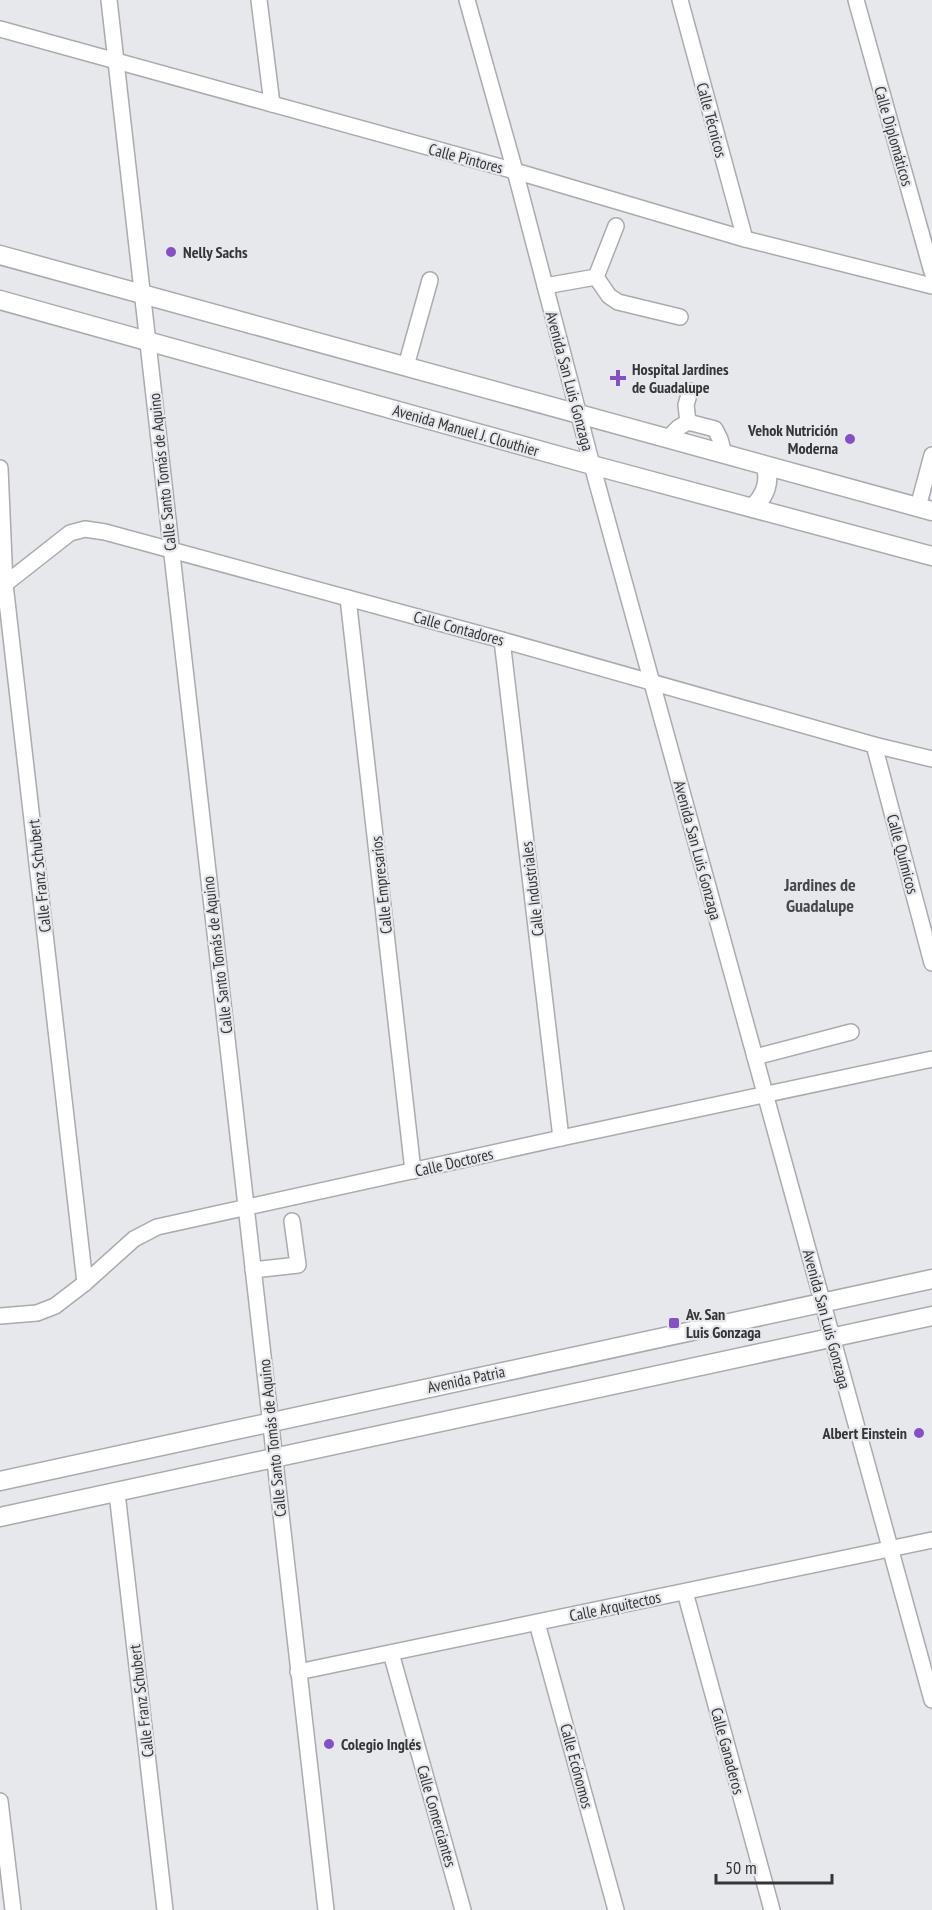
<svg xmlns="http://www.w3.org/2000/svg" width="932" height="1910" viewBox="0 0 932 1910" font-family="'PT Sans Narrow',sans-serif">
  <style>
    .lines { fill: none; stroke-linecap: round; stroke-linejoin: round }
    .minor-casing { stroke: #a9abaf; stroke-width: 18 }
    .major-casing { stroke: #a9abaf; stroke-width: 21 }
    .minor { stroke: #fff; stroke-width: 15 }
    .major { stroke: #fff; stroke-width: 18 }
    .poi-dot { fill: #8550c7; stroke: #e6e8ec; stroke-width: 2 }
    .labels { text-anchor: middle; stroke-width: 4.5; stroke-linejoin: round; paint-order: stroke }
    .street-label { font-size: 16px; fill: #343537; stroke: #e6e8ec }
    .poi-label { font-size: 16px; font-weight: bold; fill: #343537; stroke: #e6e8ec; text-anchor: start }
    .neighbourhood-label { font-size: 18px; font-weight: bold; fill: #47484c; stroke: #e6e8ec }
  </style>
  <rect width="100%" height="100%" fill="#e6e8ec"/>
  <g class="lines">
    <defs>
      <g id="minor">
        <polyline points="109,0 326,1910"/>
        <polyline points="259,0 272,104"/>
        <polyline points="467,0 515,171 592,465 932,1700"/>
        <polyline points="680,0 745,239"/>
        <polyline points="856,0 932,272"/>
        <polyline points="0,29 515,171 745,239 932,286"/>
        <polyline points="596,277 609,296 618,302 680,317"/>
        <polyline points="545,286 596,277 616,226"/>
        <polyline points="406,366 430,280"/>
        <polyline points="688,422 686,405 690,391"/>
        <polyline points="668,438 678,428 688,422 715,429 720,439 724,454"/>
        <polyline points="0,468 5,584 85,1283"/>
        <polyline points="918,507 932,455"/>
        <polyline points="0,588 70,533 85,529 105,532 502,640 874,745 932,759"/>
        <polyline points="348,598 413,1171"/>
        <polyline points="502,640 561,1138"/>
        <polyline points="874,745 932,963"/>
        <polyline points="755,1057 851,1032"/>
        <polyline points="253,1270 298,1265 292,1221"/>
        <polyline points="0,1316 37,1313 55,1306 85,1283 134,1239 157,1227 561,1138 932,1059"/>
        <polyline points="117,1493 165,1910"/>
        <polyline points="685,1592 772,1910"/>
        <polyline points="537,1623 616,1910"/>
        <polyline points="391,1653 463,1910"/>
        <polyline points="298,1672 932,1540"/>
        <polyline points="0,1801 13,1910"/>
      </g>
      <g id="major">
        <polyline points="0,255 932,511"/>
        <polyline points="0,300 592,465 932,556"/>
        <path d="M753,508C765,495 770,484 766,466"/>
        <polyline points="0,1481 932,1279"/>
        <polyline points="0,1517 932,1316"/>
      </g>
    </defs>
    <use href="#minor" class="minor-casing"/>
    <use href="#major" class="major-casing"/>
    <use href="#minor" class="minor"/>
    <use href="#major" class="major"/>
  </g>
  <g class="poi-dot">
    <circle cx="171" cy="252" r="6"/>
    <path d="M615 369h6v6h6v6h-6v6h-6v-6h-6v-6h6z"/>
    <circle cx="850" cy="439" r="6"/>
    <rect x="668" y="1317" width="12" height="12" rx="3"/>
    <circle cx="919" cy="1433" r="6"/>
    <circle cx="329" cy="1744" r="6"/>
  </g>
  <g class="labels">
    <g class="street-label">
      <text transform="translate(712 120) rotate(75)" y="6">Calle Técnicos</text>
      <text transform="translate(894 136) rotate(74)" y="6">Calle Diplomáticos</text>
      <text transform="translate(466 158) rotate(15)" y="6">Calle Pintores</text>
      <text transform="translate(570 381) rotate(75)" y="6">Avenida San Luis Gonzaga</text>
      <text transform="translate(466 430) rotate(16)" y="6">Avenida Manuel J. Clouthier</text>
      <text transform="translate(162 472) rotate(-96)" y="6">Calle Santo Tomás de Aquino</text>
      <text transform="translate(459 628) rotate(15)" y="6">Calle Contadores</text>
      <text transform="translate(698 850) rotate(75)" y="6">Avenida San Luis Gonzaga</text>
      <text transform="translate(903 854) rotate(75)" y="6">Calle Químicos</text>
      <text transform="translate(39 876) rotate(-96)" y="6">Calle Franz Schubert</text>
      <text transform="translate(381 885) rotate(-96)" y="6">Calle Empresarios</text>
      <text transform="translate(532 889) rotate(-97)" y="6">Calle Industriales</text>
      <text transform="translate(217 955) rotate(-97)" y="6">Calle Santo Tomás de Aquino</text>
      <text transform="translate(454 1162) rotate(-13)" y="6">Calle Doctores</text>
      <text transform="translate(827 1319) rotate(75)" y="6">Avenida San Luis Gonzaga</text>
      <text transform="translate(466 1379) rotate(-12)" y="6">Avenida Patria</text>
      <text transform="translate(272 1438) rotate(-96)" y="6">Calle Santo Tomás de Aquino</text>
      <text transform="translate(615 1606) rotate(-12)" y="6">Calle Arquitectos</text>
      <text transform="translate(141 1701) rotate(-97)" y="6">Calle Franz Schubert</text>
      <text transform="translate(728 1751) rotate(75)" y="6">Calle Ganaderos</text>
      <text transform="translate(577 1766) rotate(75)" y="6">Calle Ecónomos</text>
      <text transform="translate(437 1816) rotate(74)" y="6">Calle Comerciantes</text>
    </g>
    <g class="poi-label">
      <text x="183" y="258">Nelly Sachs</text>
      <text x="632" y="375">Hospital Jardines<tspan x="632" dy="18">de Guadalupe</tspan></text>
      <text x="838" y="436" text-anchor="end">Vehok Nutrición<tspan x="838" dy="18">Moderna</tspan></text>
      <text x="686" y="1320">Av. San<tspan x="686" dy="18">Luis Gonzaga</tspan></text>
      <text x="907" y="1439" text-anchor="end">Albert Einstein</text>
      <text x="341" y="1750">Colegio Inglés</text>
    </g>
    <g class="neighbourhood-label">
      <text x="820" y="891">Jardines de<tspan x="820" dy="21">Guadalupe</tspan></text>
    </g>
  </g>
  <path d="M716 1874v9h116v-9" fill="none" stroke="#343537" stroke-width="3"/>
  <text x="725" y="1874" font-size="18" fill="#343537" stroke="#e6e8ec" stroke-width="4.5" paint-order="stroke">50 m</text>
</svg>
